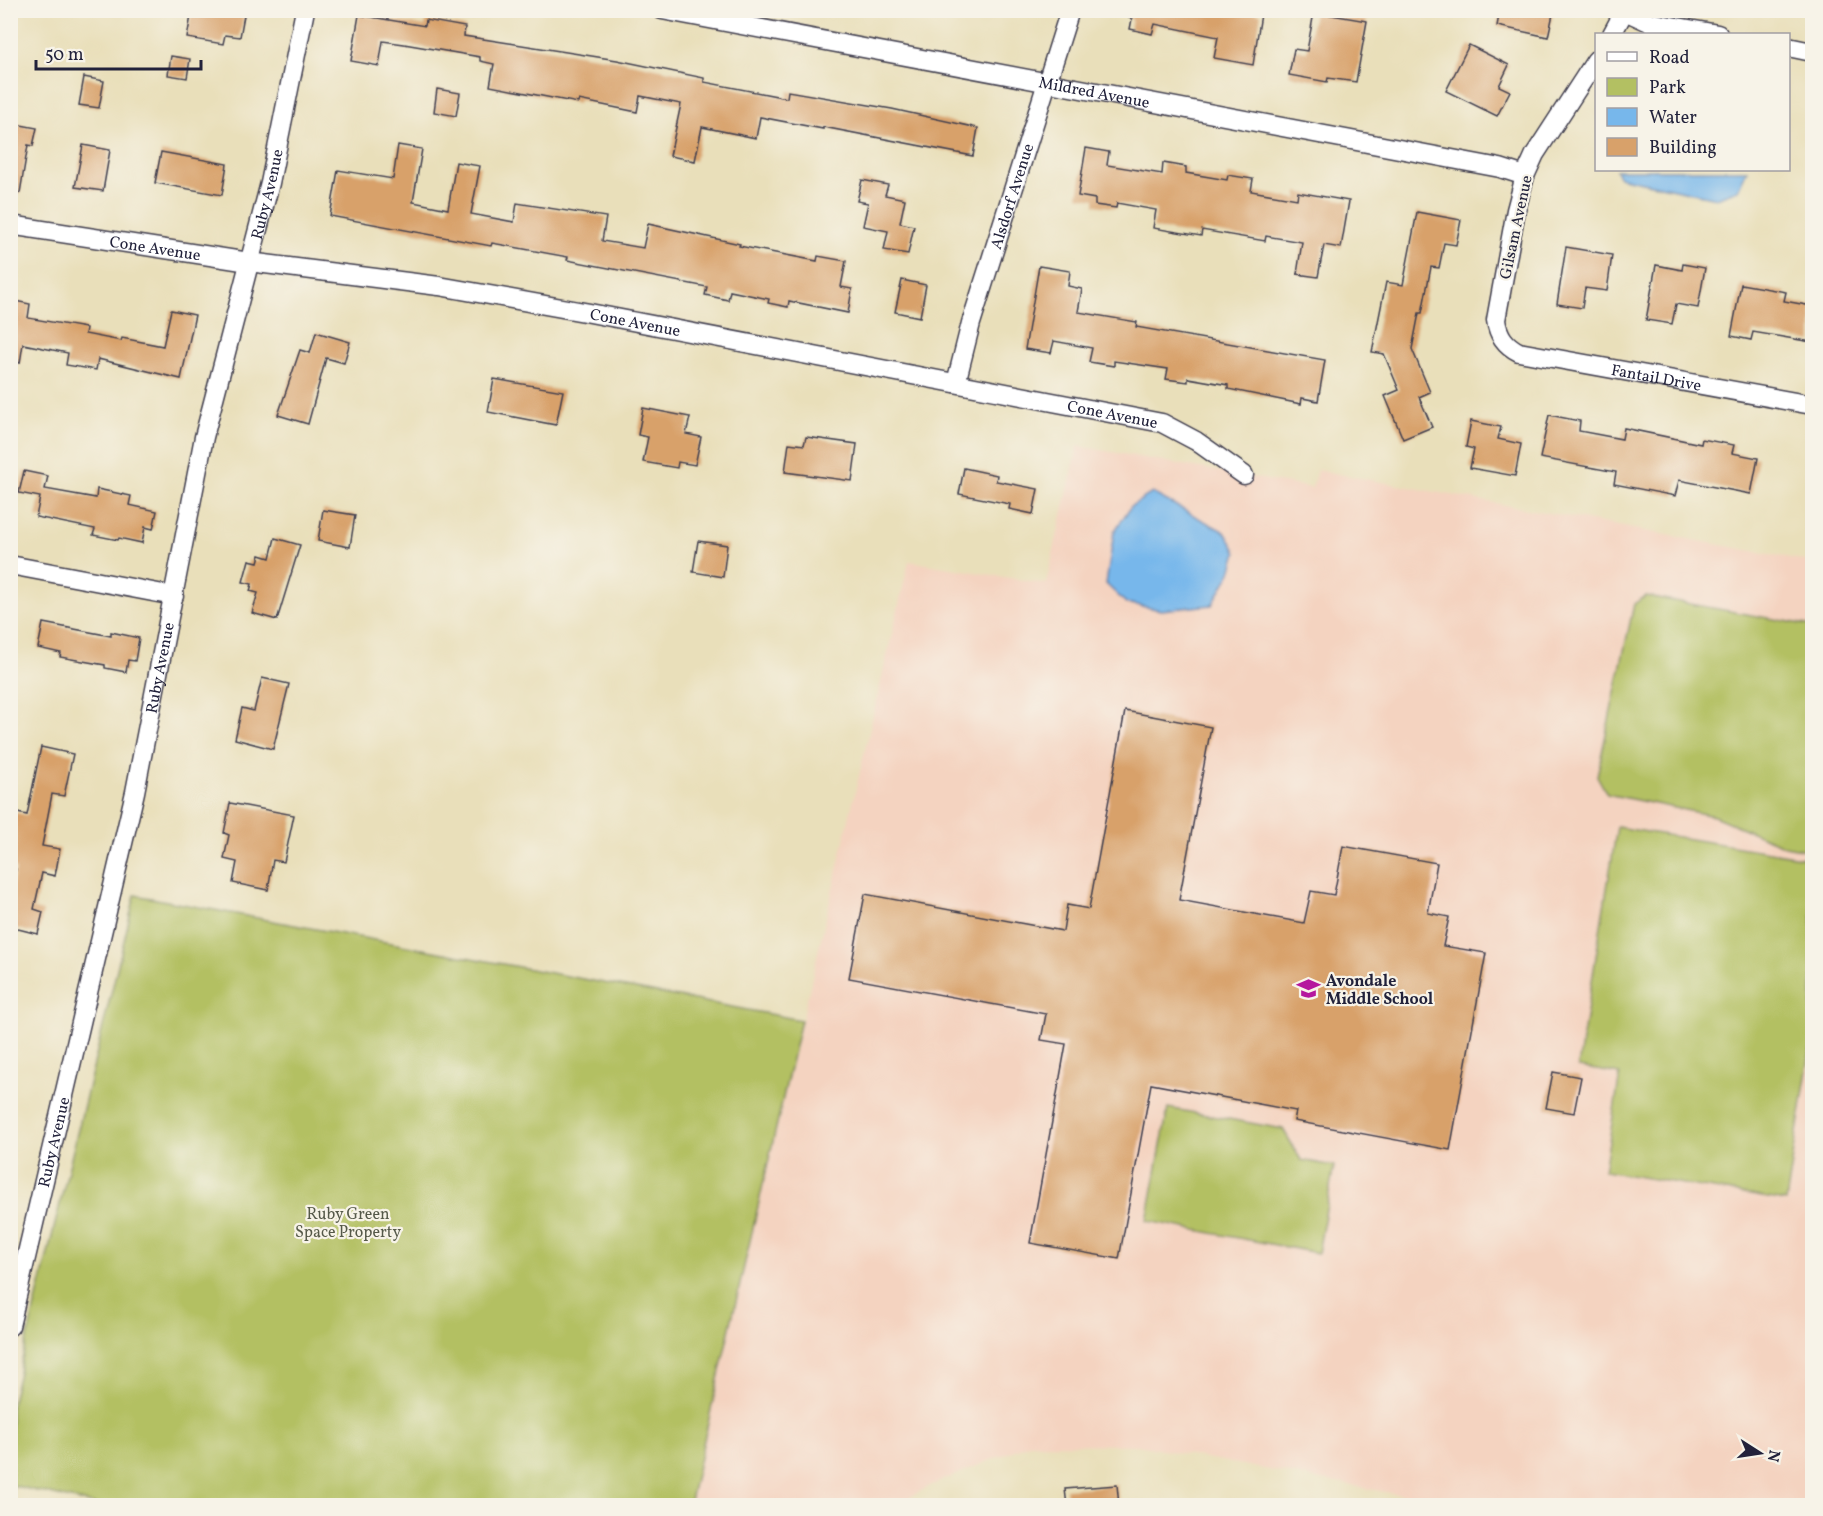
<svg xmlns="http://www.w3.org/2000/svg" width="1823" height="1516" viewBox="0 0 1823 1516" font-family="Vollkorn,serif">
  <style>
    .built { fill: #f4d3c0 }
    .green { fill: #b3c062; stroke: #6a714e; stroke-width: 1.5 }
    .water { fill: #77b7eb; stroke: #4c6c93; stroke-width: 1.5 }
    .building { fill: #d8a16a }
    .lines { fill: none; stroke-linecap: round; stroke-linejoin: round }
    .minor-casing { stroke: #403e4e; stroke-width: 21 }
    .minor { stroke: #fff; stroke-width: 18 }
    .labels { text-anchor: middle; stroke-width: 4.5; stroke-linejoin: round; paint-order: stroke }
    .street-label { font-size: 16px; fill: #22223b; stroke: #f7f3e8 }
    .poi-label { font-size: 16px; font-weight: bold; fill: #22223b; stroke: #f7f3e8; text-anchor: start }
    .park-label { font-size: 16px; fill: #555949; stroke: #f7f3e8 }
  </style>
  <rect width="100%" height="100%" fill="#f7f3e8"/>
  <filter id="ink" filterUnits="userSpaceOnUse"><feTurbulence type="fractalNoise" baseFrequency=".0167" numOctaves="2"/><feDisplacementMap in="SourceGraphic" scale="12" xChannelSelector="R" yChannelSelector="G"/><feConvolveMatrix kernelMatrix="1 2 1 2 8 2 1 2 1" color-interpolation-filters="sRGB"/></filter>
  <filter id="wash" filterUnits="userSpaceOnUse"><feTurbulence type="fractalNoise" baseFrequency=".008" numOctaves="4" result="noise"/><feDisplacementMap in="SourceGraphic" scale="24" xChannelSelector="R" yChannelSelector="G"/><feGaussianBlur stdDeviation="1.35" result="paint"/><feColorMatrix in="noise" values="0 0 0 0 0 0 0 0 0 0 0 0 0 0 0 0 0 1.4 0 .05"/><feComposite in="paint" operator="in"/></filter>
  <g filter="url(#wash)">
    <rect width="100%" height="100%" fill="#e9dfba"/>
    <polygon class="built" points="1078,446 1312,488 1317,470 1812,562 1812,1505 1454,1505 1137,1445 1029,1444 932,1485 895,1505 689,1506 909,561 1046,584"/>
    <g class="green">
      <polygon points="1646,596 1812,626 1812,851 1785,846 1714,816 1607,794 1597,776 1634,604"/>
      <polygon points="1617,827 1812,859 1812,1039 1786,1201 1604,1171 1620,1074 1578,1067"/>
      <polygon points="135,895 801,1020 689,1505 101,1506 11,1485 11,1405"/>
      <polygon points="1168,1108 1283,1129 1301,1160 1334,1166 1318,1253 1147,1221"/>
    </g>
    <g class="water">
      <polygon points="1616,170 1747,170 1738,190 1716,198 1619,177"/>
      <polygon points="1152,493 1225,532 1237,552 1231,572 1212,605 1161,610 1126,603 1106,584 1114,532 1131,506"/>
    </g>
    <g id="blocks">
      <g class="building">
        <polygon points="192,10 245,10 240,37 225,35 223,44 187,38"/>
        <polygon points="1130,10 1239,10 1261,14 1253,65 1214,58 1218,37 1155,24 1152,34 1130,29 1132,19 1129,18"/>
        <polygon points="1500,10 1536,10 1553,14 1548,37 1497,26"/>
        <polygon points="1314,12 1367,21 1356,82 1328,78 1327,82 1289,75 1294,49 1307,51"/>
        <polygon points="359,15 425,26 426,20 465,27 464,36 617,60 704,78 704,82 787,98 788,91 892,109 978,128 973,156 823,127 823,129 760,117 756,138 702,127 695,161 670,156 681,104 640,96 637,112 579,100 578,103 490,86 494,64 480,61 480,57 404,44 383,41 379,66 351,61"/>
        <polygon points="1469,45 1509,65 1499,86 1510,91 1497,116 1446,91"/>
        <polygon points="171,56 190,59 187,78 168,75"/>
        <polygon points="84,77 104,81 99,108 79,105"/>
        <polygon points="437,89 460,93 456,116 434,112"/>
        <polygon points="10,123 37,128 33,146 28,145 20,193 10,192"/>
        <polygon points="83,145 110,150 103,191 75,187"/>
        <polygon points="398,145 422,149 413,202 448,209 456,162 480,166 471,214 514,222 517,203 606,217 602,241 643,248 648,224 740,244 739,246 817,261 818,256 846,261 841,287 852,289 848,313 789,301 788,307 768,303 769,299 730,291 728,300 705,295 707,287 567,260 568,257 492,243 491,246 330,216 338,170 393,179"/>
        <polygon points="1086,148 1109,152 1107,165 1162,174 1163,163 1186,167 1186,173 1227,180 1228,175 1253,179 1251,191 1297,199 1298,192 1349,201 1341,248 1324,245 1318,277 1297,274 1302,242 1266,236 1265,241 1202,230 1201,236 1153,228 1156,210 1117,203 1116,208 1095,205 1095,199 1078,196"/>
        <polygon points="161,152 227,164 222,195 155,183"/>
        <polygon points="862,180 888,185 885,195 905,199 900,223 914,226 908,254 884,250 888,231 863,226 868,203 857,201"/>
        <polygon points="1417,212 1461,220 1456,245 1444,243 1439,268 1431,267 1422,313 1419,313 1412,349 1430,392 1419,397 1432,427 1403,439 1385,396 1399,390 1384,354 1372,352 1386,282 1403,285"/>
        <polygon points="1566,247 1612,255 1607,291 1585,288 1582,308 1557,304"/>
        <polygon points="1683,264 1705,268 1698,308 1676,304 1672,324 1646,320 1656,265 1682,270"/>
        <polygon points="1039,266 1070,271 1068,286 1082,289 1078,312 1137,322 1136,327 1325,360 1318,401 1302,398 1301,404 1228,389 1228,385 1188,378 1188,382 1166,379 1168,369 1114,361 1114,366 1089,362 1092,348 1054,341 1051,353 1025,349"/>
        <polygon points="902,280 926,285 920,317 895,312"/>
        <polygon points="1741,284 1786,292 1784,301 1812,306 1812,342 1753,332 1751,340 1731,336"/>
        <polygon points="10,300 30,304 28,318 86,328 85,334 121,341 122,338 163,346 171,310 195,315 181,379 98,359 96,370 66,365 68,353 23,344 20,363 10,362"/>
        <polygon points="316,332 350,342 344,363 326,358 308,424 278,415 300,350 310,353"/>
        <polygon points="494,379 563,391 556,425 488,412"/>
        <polygon points="643,408 690,417 686,434 701,437 695,465 678,462 677,468 643,462 648,437 638,435"/>
        <polygon points="1549,415 1580,421 1579,431 1622,439 1624,428 1701,444 1702,439 1734,445 1732,453 1758,458 1751,494 1679,480 1675,496 1614,484 1616,472 1540,458"/>
        <polygon points="1471,421 1501,427 1498,439 1521,444 1515,476 1470,468 1474,449 1466,447"/>
        <polygon points="806,437 857,444 852,481 785,472 789,443 804,445"/>
        <polygon points="964,468 997,475 996,481 1038,489 1033,514 1009,509 1010,504 959,494"/>
        <polygon points="24,471 48,476 45,489 96,498 97,489 131,496 129,505 157,511 153,529 145,527 142,543 119,538 118,540 93,535 95,529 36,517 40,497 19,493"/>
        <polygon points="323,510 355,515 350,547 318,541"/>
        <polygon points="275,538 300,545 277,620 252,613 258,593 250,591 252,584 243,582 249,560 258,562 260,555 270,558"/>
        <polygon points="698,541 727,545 723,577 693,572"/>
        <polygon points="43,623 111,636 111,632 139,638 135,661 128,660 126,672 105,668 105,665 60,657 61,653 38,648"/>
        <polygon points="262,678 289,684 273,749 235,739 242,708 254,711"/>
        <polygon points="1125,711 1211,727 1179,900 1304,923 1311,891 1334,895 1343,846 1437,863 1428,913 1449,917 1443,946 1486,953 1450,1150 1294,1121 1296,1111 1151,1084 1119,1259 1030,1243 1066,1044 1041,1040 1046,1014 849,978 865,894 1063,931 1067,905 1089,909"/>
        <polygon points="41,747 73,754 64,796 52,794 42,846 60,849 55,876 42,873 34,909 43,912 38,934 10,927 10,890 16,869 10,868 10,825 13,812 27,815"/>
        <polygon points="230,803 294,815 284,862 273,860 268,890 233,883 237,862 224,859 229,835 224,833"/>
        <polygon points="1553,1072 1581,1077 1574,1113 1546,1108"/>
        <polygon points="1117,1485 1119,1506 1067,1506 1065,1489"/>
      </g>
    </g>
  </g>
  <g filter="url(#ink)">
    <use href="#blocks" fill-opacity="0" stroke="#403e4e" stroke-width="1.5"/>
    <g class="lines">
      <defs>
        <g id="minor">
          <path id="s1" d="M662,10L1500,168L1525,176"/>
          <polyline points="1625,11 1649,22 1718,34"/>
          <polyline points="1612,34 1625,10"/>
          <polyline points="1788,47 1812,52"/>
          <path id="s2" d="M1596,60L1535,154L1525,176L1516,210L1496,320C1498,335 1505,345 1519,352L1812,405"/>
          <path id="s3" d="M10,225L249,262L439,286L590,313L1162,423L1196,441L1244,475"/>
          <path id="s4" d="M956,383L971,323L1070,10"/>
          <polyline points="10,565 174,596"/>
          <path id="s5" d="M10,1326L135,792L204,437L270,183L305,10"/>
        </g>
      </defs>
      <use href="#minor" class="minor-casing"/>
      <use href="#minor" class="minor"/>
    </g>
  </g>
  <defs>
    <symbol id="school-bare" viewBox="-9 -9 18 18"><path d="M0-5L7-2L0 1L-7-2ZM-4 1L0 2.5L4 1V4Q0 6-4 4Z" fill="#b5179e" stroke="#f7f3e8" stroke-width="2.5" paint-order="stroke"/></symbol>
  </defs>
  <g fill-rule="evenodd">
    <use href="#school-bare" x="1292" y="972" width="33" height="33"/>
  </g>
  <g class="labels">
    <g class="street-label">
      <text dy="6" stroke="none"><textPath href="#s1" startOffset="440">Mildred Avenue</textPath></text>
      <text dy="6" stroke="none"><textPath href="#s5" startOffset="1161">Ruby Avenue</textPath></text>
      <text dy="6" stroke="none"><textPath href="#s4" startOffset="195">Alsdorf Avenue</textPath></text>
      <text transform="translate(1515 227) rotate(-78)" y="6">Gilsam Avenue</text>
      <text dy="6" stroke="none"><textPath href="#s3" startOffset="147">Cone Avenue</textPath></text>
      <text dy="6" stroke="none"><textPath href="#s3" startOffset="633">Cone Avenue</textPath></text>
      <text dy="6" stroke="none"><textPath href="#s2" startOffset="464">Fantail Drive</textPath></text>
      <text dy="6" stroke="none"><textPath href="#s3" startOffset="1119">Cone Avenue</textPath></text>
      <text dy="6" stroke="none"><textPath href="#s5" startOffset="675">Ruby Avenue</textPath></text>
      <text dy="6" stroke="none"><textPath href="#s5" startOffset="189">Ruby Avenue</textPath></text>
    </g>
    <g class="poi-label">
      <text x="1326" y="986">Avondale<tspan x="1326" dy="18">Middle School</tspan></text>
    </g>
    <g class="park-label">
      <text x="348" y="1219">Ruby Green<tspan x="348" dy="18">Space Property</tspan></text>
    </g>
  </g>
  <rect width="1823" height="1516" fill="none" stroke="#f7f3e8" stroke-width="36"/>
  <rect x="1595" y="33" width="195" height="138" fill="#f7f3e8" stroke="#a29fa3" stroke-width="1.5"/>
  <rect x="1607" y="52" width="30" height="9" fill="#ffffff" stroke="#a29fa3" stroke-width="1.5"/>
  <text x="1649" y="63" font-size="18" fill="#22223b">Road</text>
  <rect x="1607" y="78" width="30" height="18" fill="#b3c062" stroke="#a29fa3" stroke-width="1.5"/>
  <text x="1649" y="93" font-size="18" fill="#22223b">Park</text>
  <rect x="1607" y="108" width="30" height="18" fill="#77b7eb" stroke="#a29fa3" stroke-width="1.5"/>
  <text x="1649" y="123" font-size="18" fill="#22223b">Water</text>
  <rect x="1607" y="138" width="30" height="18" fill="#d8a16a" stroke="#a29fa3" stroke-width="1.5"/>
  <text x="1649" y="153" font-size="18" fill="#22223b">Building</text>
  <g transform="translate(1760 1453) rotate(102)" stroke="#f7f3e8" stroke-width="4.5" paint-order="stroke">
  <path d="M0-4.5L10 22L0 15L-10 22Z" fill="#22223b"/>
  <text y="-9" font-size="16" font-weight="bold" text-anchor="middle" fill="#22223b">N</text>
  </g>
  <path d="M36 60v9h165v-9" fill="none" stroke="#22223b" stroke-width="3"/>
  <text x="45" y="60" font-size="18" fill="#22223b" stroke="#f7f3e8" stroke-width="4.5" paint-order="stroke">50 m</text>
</svg>
